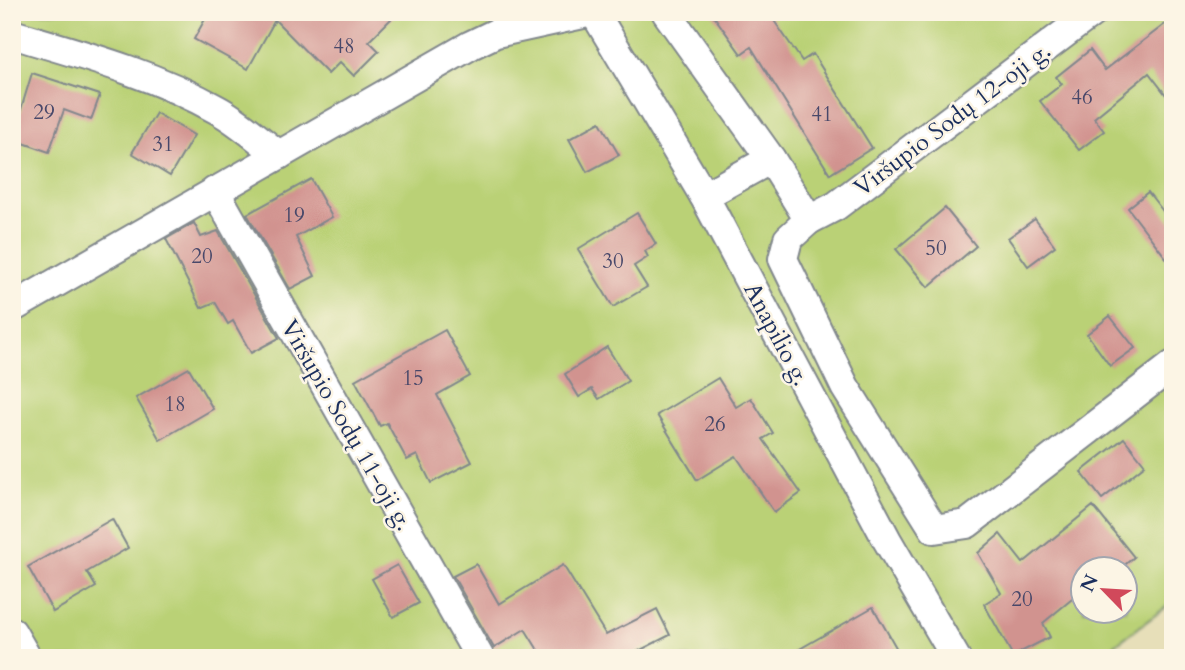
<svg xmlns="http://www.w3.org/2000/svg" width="1185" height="670" viewBox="0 0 1185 670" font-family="Cardo,serif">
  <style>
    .green { fill: #bad176; stroke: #6a806a; stroke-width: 2; fill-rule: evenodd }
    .building { fill: #d1938f }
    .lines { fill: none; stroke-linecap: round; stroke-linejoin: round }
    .minor-casing { stroke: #81878c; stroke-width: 32 }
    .minor { stroke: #fff; stroke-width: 28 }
    .labels { text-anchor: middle; stroke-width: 5; stroke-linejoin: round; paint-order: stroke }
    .number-label { font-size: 21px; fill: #48486a }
    .street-label { font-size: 24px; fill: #1b2f5e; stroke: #fcf5e5 }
  </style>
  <rect width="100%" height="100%" fill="#fcf5e5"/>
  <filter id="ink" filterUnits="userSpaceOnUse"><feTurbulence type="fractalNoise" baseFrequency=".0143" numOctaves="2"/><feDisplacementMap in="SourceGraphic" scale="14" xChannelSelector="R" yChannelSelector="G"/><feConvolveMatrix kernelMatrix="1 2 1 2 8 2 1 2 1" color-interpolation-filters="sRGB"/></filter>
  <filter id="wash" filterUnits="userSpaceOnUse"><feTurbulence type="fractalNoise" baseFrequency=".00686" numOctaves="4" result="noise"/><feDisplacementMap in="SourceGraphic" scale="28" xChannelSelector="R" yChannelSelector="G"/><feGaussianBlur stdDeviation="1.57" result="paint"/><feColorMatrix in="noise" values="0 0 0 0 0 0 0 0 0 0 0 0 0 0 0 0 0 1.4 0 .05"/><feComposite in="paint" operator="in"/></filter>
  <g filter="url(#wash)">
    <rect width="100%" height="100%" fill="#e7dfb9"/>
    <path class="green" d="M12,12H1173V602L1097,658H12ZM1084,568H1126V610H1084Z"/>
    <g id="blocks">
      <g class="building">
        <polygon points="209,12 398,12 369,41 379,51 354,76 340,62 328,74 275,20 248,69 194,39"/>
        <polygon points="711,12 768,12 802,61 813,54 872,148 830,174 751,47 741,54"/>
        <polygon points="1173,18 1173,104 1149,73 1094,118 1104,131 1079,150 1040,101 1062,84 1056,77 1090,50 1105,70"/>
        <polygon points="32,73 100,95 91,120 64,110 49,152 12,139"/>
        <polygon points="156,113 194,135 170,176 132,153"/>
        <polygon points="600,122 619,155 587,172 569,139"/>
        <polygon points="311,179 332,217 296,237 315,276 290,289 247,214"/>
        <polygon points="1148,192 1173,224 1173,267 1128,208"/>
        <polygon points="945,208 976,246 928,287 896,249"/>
        <polygon points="637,213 656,244 645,251 648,257 634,266 647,287 613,307 578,249"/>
        <polygon points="1035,219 1055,246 1028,266 1008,238"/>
        <polygon points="194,223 201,237 218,231 279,338 251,353 233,321 228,324 215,302 201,308 166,239"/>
        <polygon points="1110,316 1135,348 1110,366 1087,334"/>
        <polygon points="445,330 470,376 437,395 472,462 431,483 417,455 407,460 387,423 380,426 355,380"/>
        <polygon points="607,347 628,381 599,399 592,389 579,397 565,374"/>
        <polygon points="189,368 213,409 160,440 136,398"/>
        <polygon points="718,378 736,407 751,398 773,433 763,439 801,493 774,512 736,456 697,480 657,415"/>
        <polygon points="1124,438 1145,465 1102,499 1081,472"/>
        <polygon points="1093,506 1134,557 1120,569 1083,569 1083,590 1043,623 1050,637 1013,656 984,604 1001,593 978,553 1000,534 1023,563"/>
        <polygon points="112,519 128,548 87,572 96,587 53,612 28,567"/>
        <polygon points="476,564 499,604 563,565 606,635 657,609 670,635 625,658 543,658 525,629 494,648 453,576"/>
        <polygon points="397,565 419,603 393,617 372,579"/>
        <polygon points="873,607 902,658 784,658"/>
      </g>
    </g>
  </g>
  <g filter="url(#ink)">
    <use href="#blocks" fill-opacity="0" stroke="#81878c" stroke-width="2"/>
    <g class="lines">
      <defs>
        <g id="minor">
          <polyline points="594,12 704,196 887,540 956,658"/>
          <polyline points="666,12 771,159 809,220 788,239 783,259 845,387 934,529 967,524 1173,365"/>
          <path d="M12,34C83,55 154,74 218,110C240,122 259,140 279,155"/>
          <polyline points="215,191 480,658"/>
          <polyline points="704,196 771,159"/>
          <polyline points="809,220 836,206 1093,12"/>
          <polyline points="12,308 471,45 496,33 592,12"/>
          <polyline points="12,632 27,658"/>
        </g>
      </defs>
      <use href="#minor" class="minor-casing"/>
      <use href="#minor" class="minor"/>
    </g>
  </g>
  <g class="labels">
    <g class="number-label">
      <text x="344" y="53">48</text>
      <text x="1082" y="104">46</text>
      <text x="44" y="119">29</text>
      <text x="822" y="121">41</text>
      <text x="163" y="151">31</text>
      <text x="294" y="222">19</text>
      <text x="936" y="255">50</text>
      <text x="202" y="263">20</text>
      <text x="613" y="268">30</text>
      <text x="413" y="385">15</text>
      <text x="175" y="411">18</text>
      <text x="715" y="431">26</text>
      <text x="1022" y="606">20</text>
    </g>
    <g class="street-label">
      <text transform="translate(952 119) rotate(-37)" y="8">Viršupio Sodų 12-oji g.</text>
      <text transform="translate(777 334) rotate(62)" y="8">Anapilio g.</text>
      <text transform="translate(347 425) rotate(60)" y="8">Viršupio Sodų 11-oji g.</text>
    </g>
  </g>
  <rect width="1185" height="670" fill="none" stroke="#fcf5e5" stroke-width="42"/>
  <g transform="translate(1104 590) rotate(295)"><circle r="33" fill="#fcf5e5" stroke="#a2a6af" stroke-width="2"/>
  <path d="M0-5L12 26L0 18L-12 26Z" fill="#d1495b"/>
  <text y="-10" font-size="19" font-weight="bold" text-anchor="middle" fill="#1b2f5e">N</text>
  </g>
</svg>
